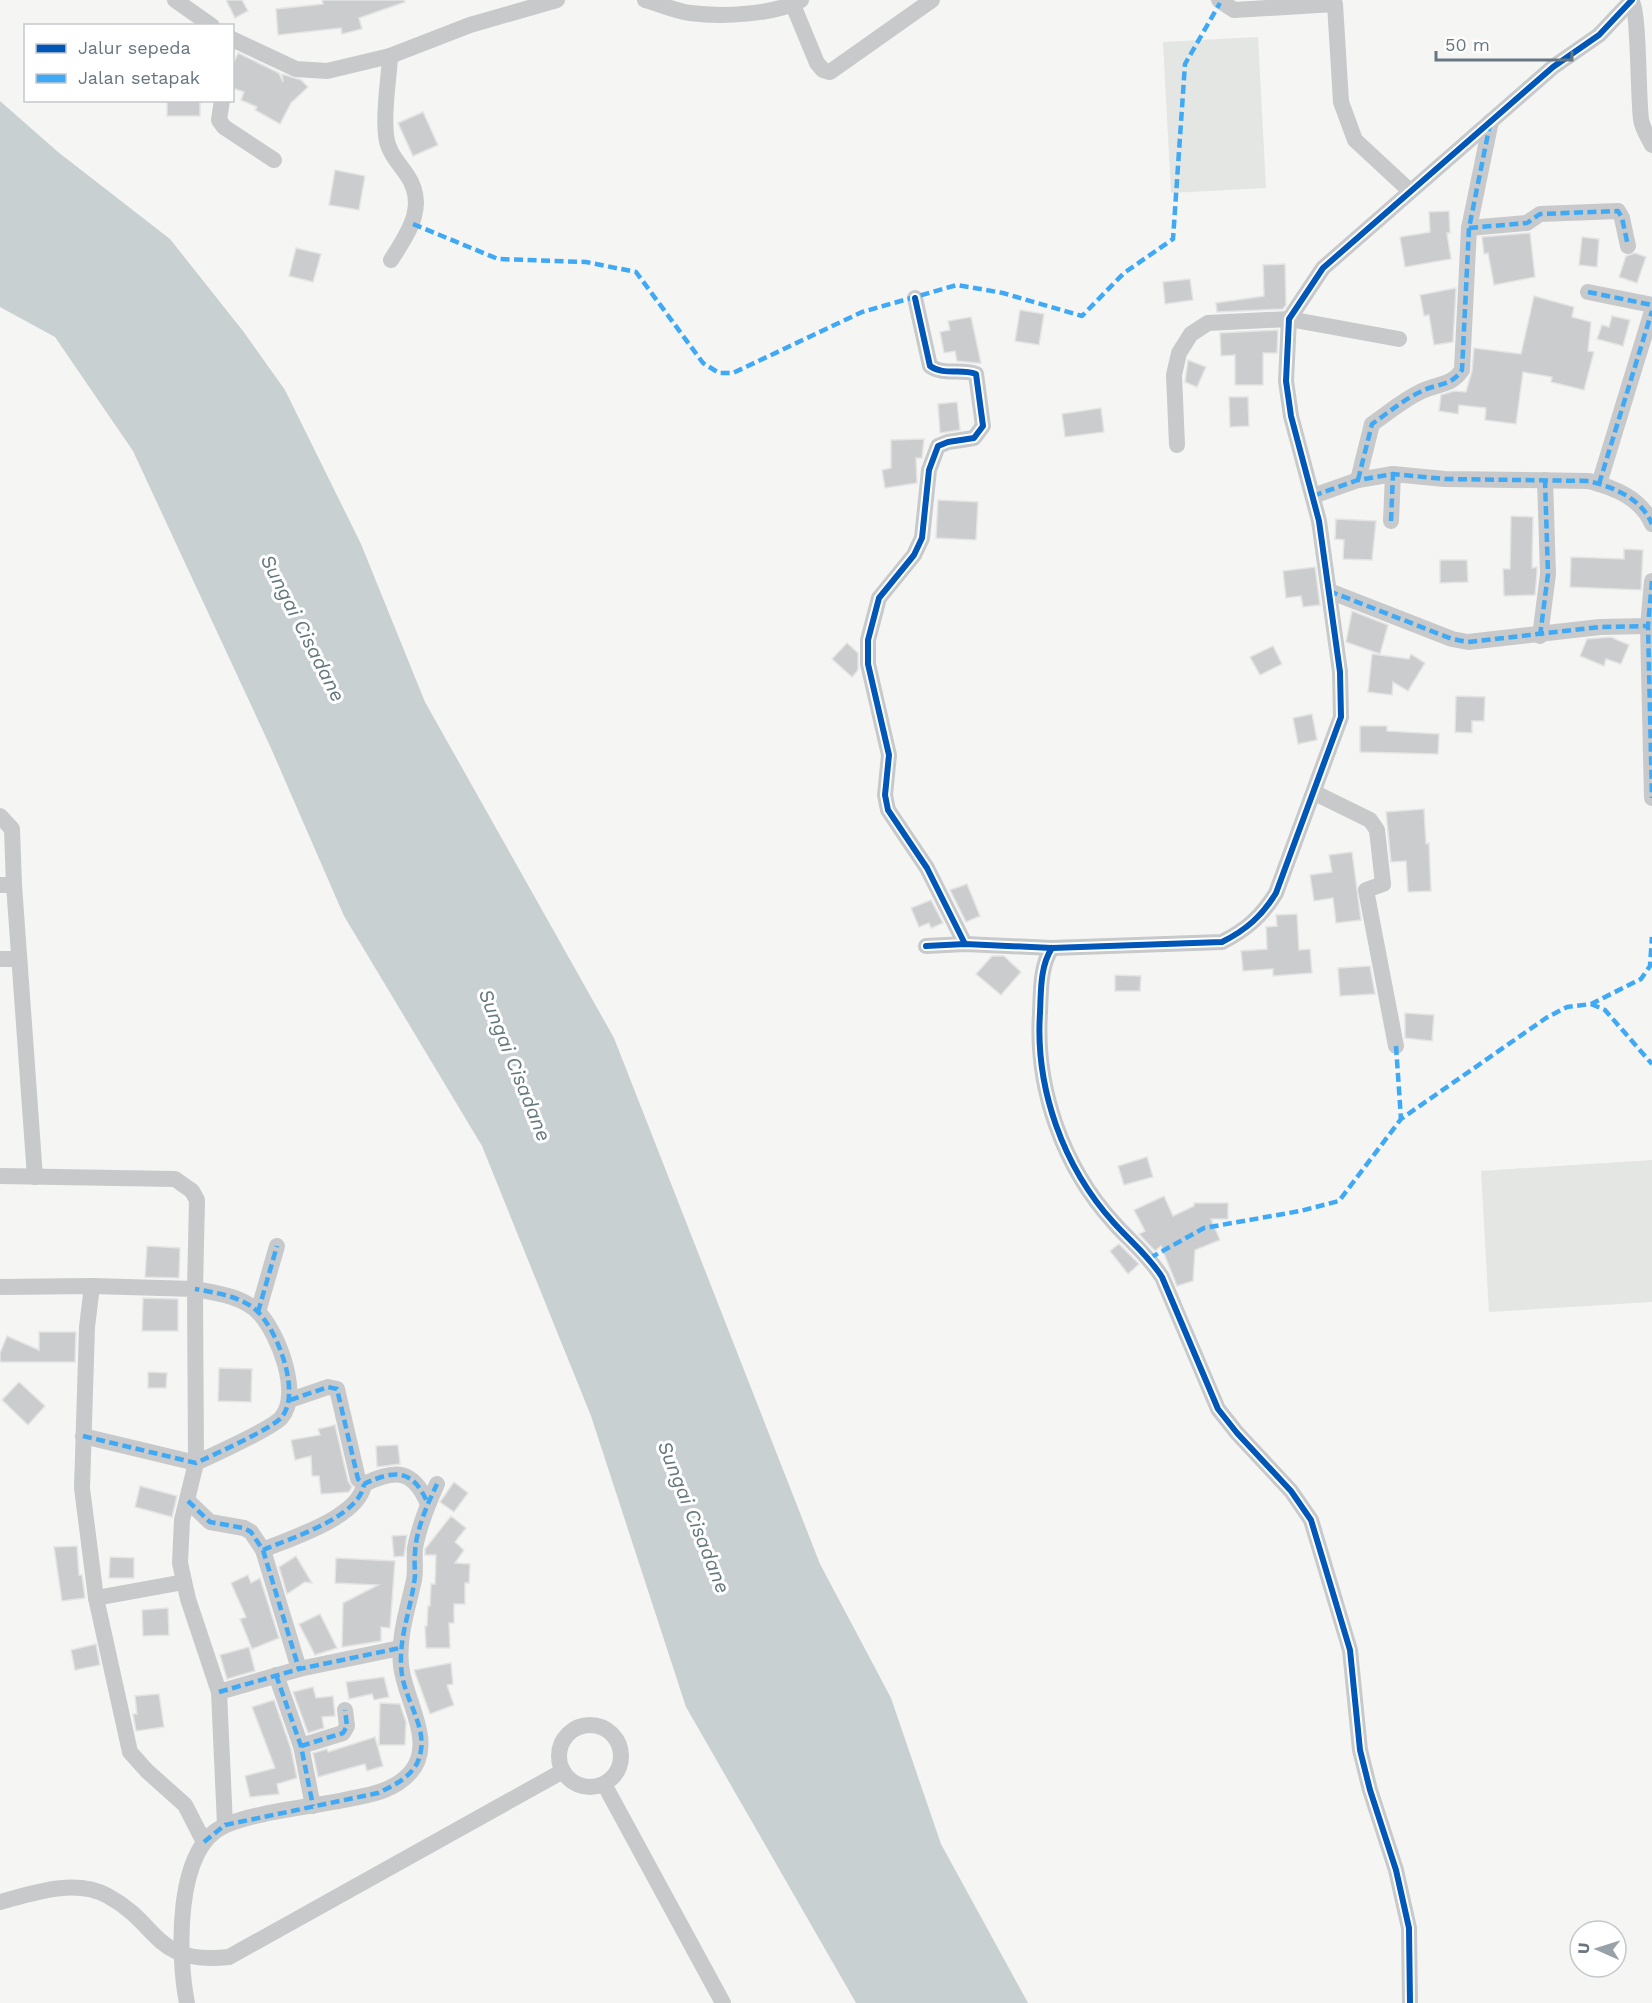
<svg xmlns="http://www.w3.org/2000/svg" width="1652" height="2003" viewBox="0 0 1652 2003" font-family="'Work Sans',sans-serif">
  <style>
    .green { fill: #e3e6e2 }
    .water { fill: #c9d0d2 }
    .building { fill: #cbcccd; stroke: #e4e4e4; stroke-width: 1.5 }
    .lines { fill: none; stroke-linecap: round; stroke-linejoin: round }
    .minor { stroke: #c7c9ca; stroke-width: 16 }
    .quiet { stroke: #3fa9f5; stroke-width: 4.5; stroke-dasharray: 9 4.5; stroke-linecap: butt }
    .cycleway-casing { stroke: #fff; stroke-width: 10 }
    .cycleway { stroke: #0057b8; stroke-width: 6 }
    .labels { text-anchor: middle; stroke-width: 6; stroke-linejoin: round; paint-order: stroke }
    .water-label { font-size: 20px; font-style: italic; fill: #63777d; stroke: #fff }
  </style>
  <rect width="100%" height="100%" fill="#f5f5f4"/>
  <g class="green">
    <polygon points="1258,37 1266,188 1171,193 1163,42"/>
    <polygon points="1652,1160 1652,1302 1489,1312 1481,1171"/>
  </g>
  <polygon class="water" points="0,101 58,152 170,239 243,331 285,390 361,544 425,702 614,1038 820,1564 891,1698 941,1844 1028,2003 856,2003 686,1707 591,1416 482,1146 344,916 270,746 133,451 55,337 0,307"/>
  <g class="building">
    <polygon points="226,0 242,0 248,11 235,18"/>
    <polygon points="322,0 404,0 405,2 359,18 362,29 342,34 341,28 278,35 276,9 323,4"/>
    <polygon points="238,53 279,73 283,82 282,74 301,80 308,87 291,103 280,124 255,110 257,107 241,100 244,92 232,88 232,67"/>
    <rect x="167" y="100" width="33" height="16"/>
    <polygon points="423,112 438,145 413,156 398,123"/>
    <polygon points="335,170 365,176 359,210 329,205"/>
    <polygon points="1449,211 1450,233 1447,233 1451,259 1405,267 1400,237 1430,232 1429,212"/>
    <polygon points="1530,233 1535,277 1494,285 1488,253 1484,254 1482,237"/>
    <polygon points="1582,237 1599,239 1597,267 1579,265"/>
    <polygon points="296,248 321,254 313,282 289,276"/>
    <polygon points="1635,253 1646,257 1637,283 1619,277 1626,256"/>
    <polygon points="1285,264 1286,305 1283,309 1217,312 1216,303 1264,296 1263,265"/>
    <polygon points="1190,279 1193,300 1165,304 1163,282"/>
    <polygon points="1456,288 1453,342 1434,345 1429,315 1424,316 1420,295"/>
    <polygon points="1534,296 1574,307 1572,317 1591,322 1588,351 1594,352 1584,390 1551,382 1552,377 1523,372 1516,424 1485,420 1486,408 1459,405 1458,414 1439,411 1441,395 1454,391 1466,392 1472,371 1474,348 1521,354"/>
    <polygon points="1020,310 1044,314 1039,345 1015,341"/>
    <polygon points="1612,316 1630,320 1623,346 1597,339 1602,325 1609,327"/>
    <polygon points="971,317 981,363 977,363 957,361 955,351 944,353 940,332 950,330 948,321"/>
    <polygon points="1278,330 1277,353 1263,353 1263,385 1235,385 1235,355 1221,356 1220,333"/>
    <polygon points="1188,360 1206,367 1197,387 1185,382"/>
    <polygon points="1229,397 1248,397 1249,426 1230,427"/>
    <polygon points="957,402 960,430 940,433 938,404"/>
    <polygon points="1101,408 1104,432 1065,437 1062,414"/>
    <polygon points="924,439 922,458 916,458 917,483 885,488 882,470 891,468 891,440"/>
    <polygon points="938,500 978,502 976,540 936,538"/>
    <polygon points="1511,516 1533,517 1532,568 1537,567 1537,573 1535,595 1504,596 1503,569 1510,569"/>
    <polygon points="1336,519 1376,521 1372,560 1343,559 1344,540 1335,539"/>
    <polygon points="1624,549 1643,550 1641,590 1570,587 1571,557 1624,559"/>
    <polygon points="1440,560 1467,560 1468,582 1440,583"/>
    <polygon points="1315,567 1320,605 1303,607 1301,596 1286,598 1283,571"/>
    <polygon points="1352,611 1388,625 1380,654 1346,642"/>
    <polygon points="1611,637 1629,645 1621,664 1606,659 1604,666 1580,656 1587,639"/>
    <polygon points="847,643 858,653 858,670 852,677 832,659"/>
    <polygon points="1273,646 1282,664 1260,675 1250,657"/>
    <polygon points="1372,654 1409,659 1411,654 1425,663 1408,691 1393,682 1392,695 1368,692"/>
    <polygon points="1456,696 1485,697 1484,721 1472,721 1472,733 1455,732"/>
    <polygon points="1312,714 1317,740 1298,744 1293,718"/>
    <polygon points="1360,726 1387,726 1387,731 1439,734 1438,754 1360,752"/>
    <polygon points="1424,809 1426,844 1429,843 1431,891 1408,892 1406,861 1391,862 1386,812"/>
    <polygon points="1352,852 1361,920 1336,923 1333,898 1314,901 1310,875 1332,872 1329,855"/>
    <polygon points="967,884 980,916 966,922 950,890"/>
    <polygon points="931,900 943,923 931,928 929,923 919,927 911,908"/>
    <polygon points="1297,914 1299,950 1310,949 1312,973 1273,976 1273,969 1243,971 1241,951 1267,949 1266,927 1277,926 1276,915"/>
    <polygon points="992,956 1004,956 1021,972 1001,995 976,974"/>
    <polygon points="1370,966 1375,994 1340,996 1338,968"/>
    <polygon points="1115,975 1141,976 1140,991 1115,991"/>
    <polygon points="1405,1013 1434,1015 1432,1041 1405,1038"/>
    <polygon points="1147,1157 1153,1177 1124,1185 1118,1166"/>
    <polygon points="1164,1196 1173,1216 1194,1206 1194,1203 1228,1203 1228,1219 1211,1219 1220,1240 1195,1250 1193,1281 1177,1286 1161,1246 1155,1251 1139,1234 1145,1231 1134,1210"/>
    <polygon points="1119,1244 1139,1264 1128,1274 1110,1251"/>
    <polygon points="147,1246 180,1248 179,1278 145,1277"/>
    <polygon points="143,1298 178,1299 178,1331 142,1331"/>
    <polygon points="39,1332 76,1332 75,1362 0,1362 0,1353 7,1336 39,1350"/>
    <polygon points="219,1368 252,1369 251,1402 218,1401"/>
    <polygon points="148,1372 167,1373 166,1388 148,1388"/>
    <polygon points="19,1382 45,1406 28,1425 2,1400"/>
    <polygon points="335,1425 348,1481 352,1487 349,1492 321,1494 319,1476 312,1476 311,1456 295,1460 291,1440 320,1435 318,1429"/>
    <polygon points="398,1445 400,1464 377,1467 376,1446"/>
    <polygon points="454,1482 468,1493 454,1512 440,1502"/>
    <polygon points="140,1486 177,1496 172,1517 135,1507"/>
    <polygon points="451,1516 466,1528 455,1542 464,1550 455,1563 470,1564 469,1583 465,1583 465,1604 454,1604 454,1623 449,1623 450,1648 426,1648 425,1626 427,1626 428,1606 430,1606 431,1584 435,1584 436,1555 425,1555 425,1549"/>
    <polygon points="407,1535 404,1556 394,1557 392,1536"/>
    <polygon points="77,1546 79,1575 82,1575 85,1598 62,1601 54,1547"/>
    <polygon points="296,1556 312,1583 305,1582 287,1594 279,1567"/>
    <polygon points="110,1557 134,1558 134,1578 109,1578"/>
    <polygon points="336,1558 395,1561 390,1628 381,1627 381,1641 342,1647 343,1603 378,1585 335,1583"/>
    <polygon points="248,1575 251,1583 260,1578 279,1638 252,1649 240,1619 246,1617 231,1583"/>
    <polygon points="168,1608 169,1635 143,1636 142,1610"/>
    <polygon points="320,1614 337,1648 315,1655 299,1624"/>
    <polygon points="96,1644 100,1665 75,1670 71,1650"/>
    <polygon points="249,1647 255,1671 227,1679 220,1655"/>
    <polygon points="451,1663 453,1684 447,1685 454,1705 430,1714 414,1670"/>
    <polygon points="384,1677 389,1697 374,1700 372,1694 349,1699 346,1682"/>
    <polygon points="313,1687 316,1698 333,1696 335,1716 322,1717 324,1728 308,1733 293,1692"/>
    <polygon points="159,1694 164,1727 136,1731 133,1714 137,1714 135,1696"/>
    <polygon points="274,1700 291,1749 297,1778 277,1784 279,1794 250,1797 245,1776 275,1768 252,1707"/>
    <polygon points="380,1703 400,1704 406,1722 405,1745 379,1745"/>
    <polygon points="375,1737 383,1766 367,1771 365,1764 318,1777 313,1753 327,1749 328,1752"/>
  </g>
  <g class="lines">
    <g class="minor">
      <polyline points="175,0 212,26"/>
      <path d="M645,0C660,4 675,11 690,13C721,17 774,15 801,0"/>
      <polyline points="1219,0 1234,10 1335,4 1341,102 1355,140 1410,191"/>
      <path d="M1632,2C1639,12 1638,98 1641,119C1642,128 1648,137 1652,145"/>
      <polyline points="793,5 817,63 823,70 830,72 932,0"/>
      <polyline points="232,39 296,69 327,71 390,56 470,25 557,0"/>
      <path d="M390,56C389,81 383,109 386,135C387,151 398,162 407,175C428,206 408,233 391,260"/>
      <polyline points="222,100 219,120 224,127 274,160"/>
      <polyline points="1469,228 1527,223 1540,214 1618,211 1622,218 1628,246"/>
      <polyline points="1588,292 1652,305"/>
      <path d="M915,298L930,366C944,376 961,368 976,374L983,426L974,438L948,442L938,446L929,470L922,538L914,555L879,598L868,640V664L889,755L885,795L888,810L927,868L965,944"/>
      <polyline points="1177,445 1174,375 1179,353 1191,334 1208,323 1289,319 1399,339"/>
      <path d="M1358,480L1372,424C1388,413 1403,400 1420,392C1436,383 1451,387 1462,370L1469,228L1491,121"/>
      <polyline points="1599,484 1652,311"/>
      <path d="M1313,496L1358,480L1393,474L1445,479L1589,481C1615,488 1641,498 1652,524"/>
      <polyline points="1391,521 1393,474"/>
      <polyline points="1652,581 1648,626 1652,798"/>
      <polyline points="1329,591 1452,639 1468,642 1600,627 1648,626"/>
      <polyline points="1540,636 1548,574 1545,480"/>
      <polyline points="1315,793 1370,820 1377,830 1383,884 1366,890 1396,1046"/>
      <polyline points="0,816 12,829 14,885 0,885"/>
      <polyline points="14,885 35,1177"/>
      <path d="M926,946L965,944L1052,948L1222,942C1246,930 1262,916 1276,893L1341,717L1340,672L1319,521L1291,416L1286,381L1289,319L1323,268L1553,67L1599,35L1632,0"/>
      <path d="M1052,948C1040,966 1041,991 1040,1013C1035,1088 1063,1167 1114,1223C1130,1241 1148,1255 1162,1277L1218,1409L1237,1433L1291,1491L1311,1520L1350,1650L1360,1750L1370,1790L1396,1870L1409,1928L1410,2003"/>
      <polyline points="0,959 19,959"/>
      <path d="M0,1176L175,1179L192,1191L197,1200L195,1289C216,1293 243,1296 259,1313C278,1333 302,1394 281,1418C271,1429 213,1455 196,1463L83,1436"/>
      <polyline points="92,1286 195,1289 196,1463 182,1520 180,1563 188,1599 219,1692 225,1825"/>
      <polyline points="0,1287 92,1286 87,1327 82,1488 96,1598 130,1752 147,1771 185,1805 204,1842"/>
      <polyline points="258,1312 277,1246"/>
      <path d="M290,1400L328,1387L337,1389L358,1479L364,1484C396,1469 413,1469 428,1504"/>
      <polyline points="188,1501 210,1522 244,1528 251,1532 263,1550 299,1669"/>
      <path d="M263,1550C291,1538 360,1517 364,1484"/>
      <polyline points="96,1598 184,1582"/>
      <polyline points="276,1675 301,1746 313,1806"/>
      <polyline points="219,1692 299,1669 400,1648"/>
      <circle cx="590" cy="1756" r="31"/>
      <polyline points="301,1746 343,1733 347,1726 345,1710"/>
      <polyline points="604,1784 723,2003"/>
      <path d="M0,1902C33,1893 75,1878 108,1896C161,1925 153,1965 229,1957L563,1771"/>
      <path d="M187,2003C178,1958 174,1849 224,1826C255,1812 310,1807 344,1800C368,1795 393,1792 410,1773C437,1743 404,1699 401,1665C398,1636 408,1608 414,1580C416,1570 414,1559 415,1548C419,1526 428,1504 437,1484"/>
    </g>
    <g class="quiet">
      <polyline points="413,224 498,259 586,262 636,272 703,363 719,373 733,373 862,312 957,285 1003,293 1082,316 1124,273 1173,239 1185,64 1220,3"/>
      <polyline points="1469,228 1527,223 1540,214 1618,211 1622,218 1628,246"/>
      <polyline points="1588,292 1652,305"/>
      <path d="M1358,480L1372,424C1388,413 1403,400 1420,392C1436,383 1451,387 1462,370L1469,228L1490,124"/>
      <polyline points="1599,484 1652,311"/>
      <path d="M1313,496L1358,480L1393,474L1445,479L1589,481C1615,488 1641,498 1652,524"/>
      <polyline points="1391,521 1393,474"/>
      <polyline points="1652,581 1648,626 1652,798"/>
      <polyline points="1329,591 1452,639 1468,642 1600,627 1648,626"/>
      <polyline points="1540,636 1548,574 1545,480"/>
      <polyline points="1591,1004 1605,1010 1652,1064"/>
      <polyline points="1396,1046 1401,1119"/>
      <polyline points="1150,1258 1204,1228 1300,1211 1339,1201 1401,1119 1546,1018 1567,1007 1591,1004 1641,979 1650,966 1652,937"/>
      <polyline points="258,1312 277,1246"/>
      <path d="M290,1400L328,1387L337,1389L358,1479L364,1484C396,1469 413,1469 428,1504"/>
      <path d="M83,1436L196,1463C213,1455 271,1429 281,1418C302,1394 278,1333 259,1313C243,1296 216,1293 195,1289"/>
      <polyline points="188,1501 210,1522 244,1528 251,1532 263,1550 299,1669"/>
      <path d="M263,1550C291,1538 360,1517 364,1484"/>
      <polyline points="276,1675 301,1746 313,1806"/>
      <polyline points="219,1692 299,1669 400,1648"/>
      <polyline points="301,1746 343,1733 347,1726 345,1710"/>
      <path d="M204,1842L225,1825L378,1793C397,1784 418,1774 421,1750C425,1726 406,1700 402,1675C397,1640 411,1611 415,1576C415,1569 414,1561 415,1553C416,1530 427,1505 437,1484"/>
    </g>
    <defs>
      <g id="cycleway">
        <path d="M915,298L930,366C944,376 961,368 976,374L983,426L974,438L948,442L938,446L929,470L922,538L914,555L879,598L868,640V664L889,755L885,795L888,810L927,868L965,944"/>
        <path d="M926,946L965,944L1052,948L1222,942C1246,930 1262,916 1276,893L1341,717L1340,672L1319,521L1291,416L1286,381L1289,319L1323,268L1553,67L1599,35L1632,0"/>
        <path d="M1052,948C1040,966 1041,991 1040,1013C1035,1088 1063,1167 1114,1223C1130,1241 1148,1255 1162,1277L1218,1409L1237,1433L1291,1491L1311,1520L1350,1650L1360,1750L1370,1790L1396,1870L1409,1928L1410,2003"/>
      </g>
    </defs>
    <use href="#cycleway" class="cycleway-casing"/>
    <use href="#cycleway" class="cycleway"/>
  </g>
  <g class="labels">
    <g class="water-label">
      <text transform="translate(303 628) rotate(63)" y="7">Sungai Cisadane</text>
      <text transform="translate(515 1065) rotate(68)" y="7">Sungai Cisadane</text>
      <text transform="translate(694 1517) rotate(68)" y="7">Sungai Cisadane</text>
    </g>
  </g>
  <rect x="24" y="24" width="210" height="78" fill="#ffffff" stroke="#c3c8cd" stroke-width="1.5"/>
  <rect x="36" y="44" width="30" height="9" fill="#0057b8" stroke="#c3c8cd" stroke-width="1.5"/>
  <text x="78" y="54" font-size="18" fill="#687681">Jalur sepeda</text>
  <rect x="36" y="74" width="30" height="9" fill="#3fa9f5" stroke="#c3c8cd" stroke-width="1.5"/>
  <text x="78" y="84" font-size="18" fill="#687681">Jalan setapak</text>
  <g transform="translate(1598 1949) rotate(273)"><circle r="28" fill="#ffffff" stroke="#c3c8cd" stroke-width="1.5"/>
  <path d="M0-4.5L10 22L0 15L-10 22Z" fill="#99a2a9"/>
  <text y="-9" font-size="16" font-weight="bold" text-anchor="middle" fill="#687681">U</text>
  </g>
  <path d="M1436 51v9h136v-9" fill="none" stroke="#687681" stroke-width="3"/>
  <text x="1445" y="51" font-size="18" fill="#687681" stroke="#ffffff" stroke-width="4.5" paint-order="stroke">50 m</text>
</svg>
